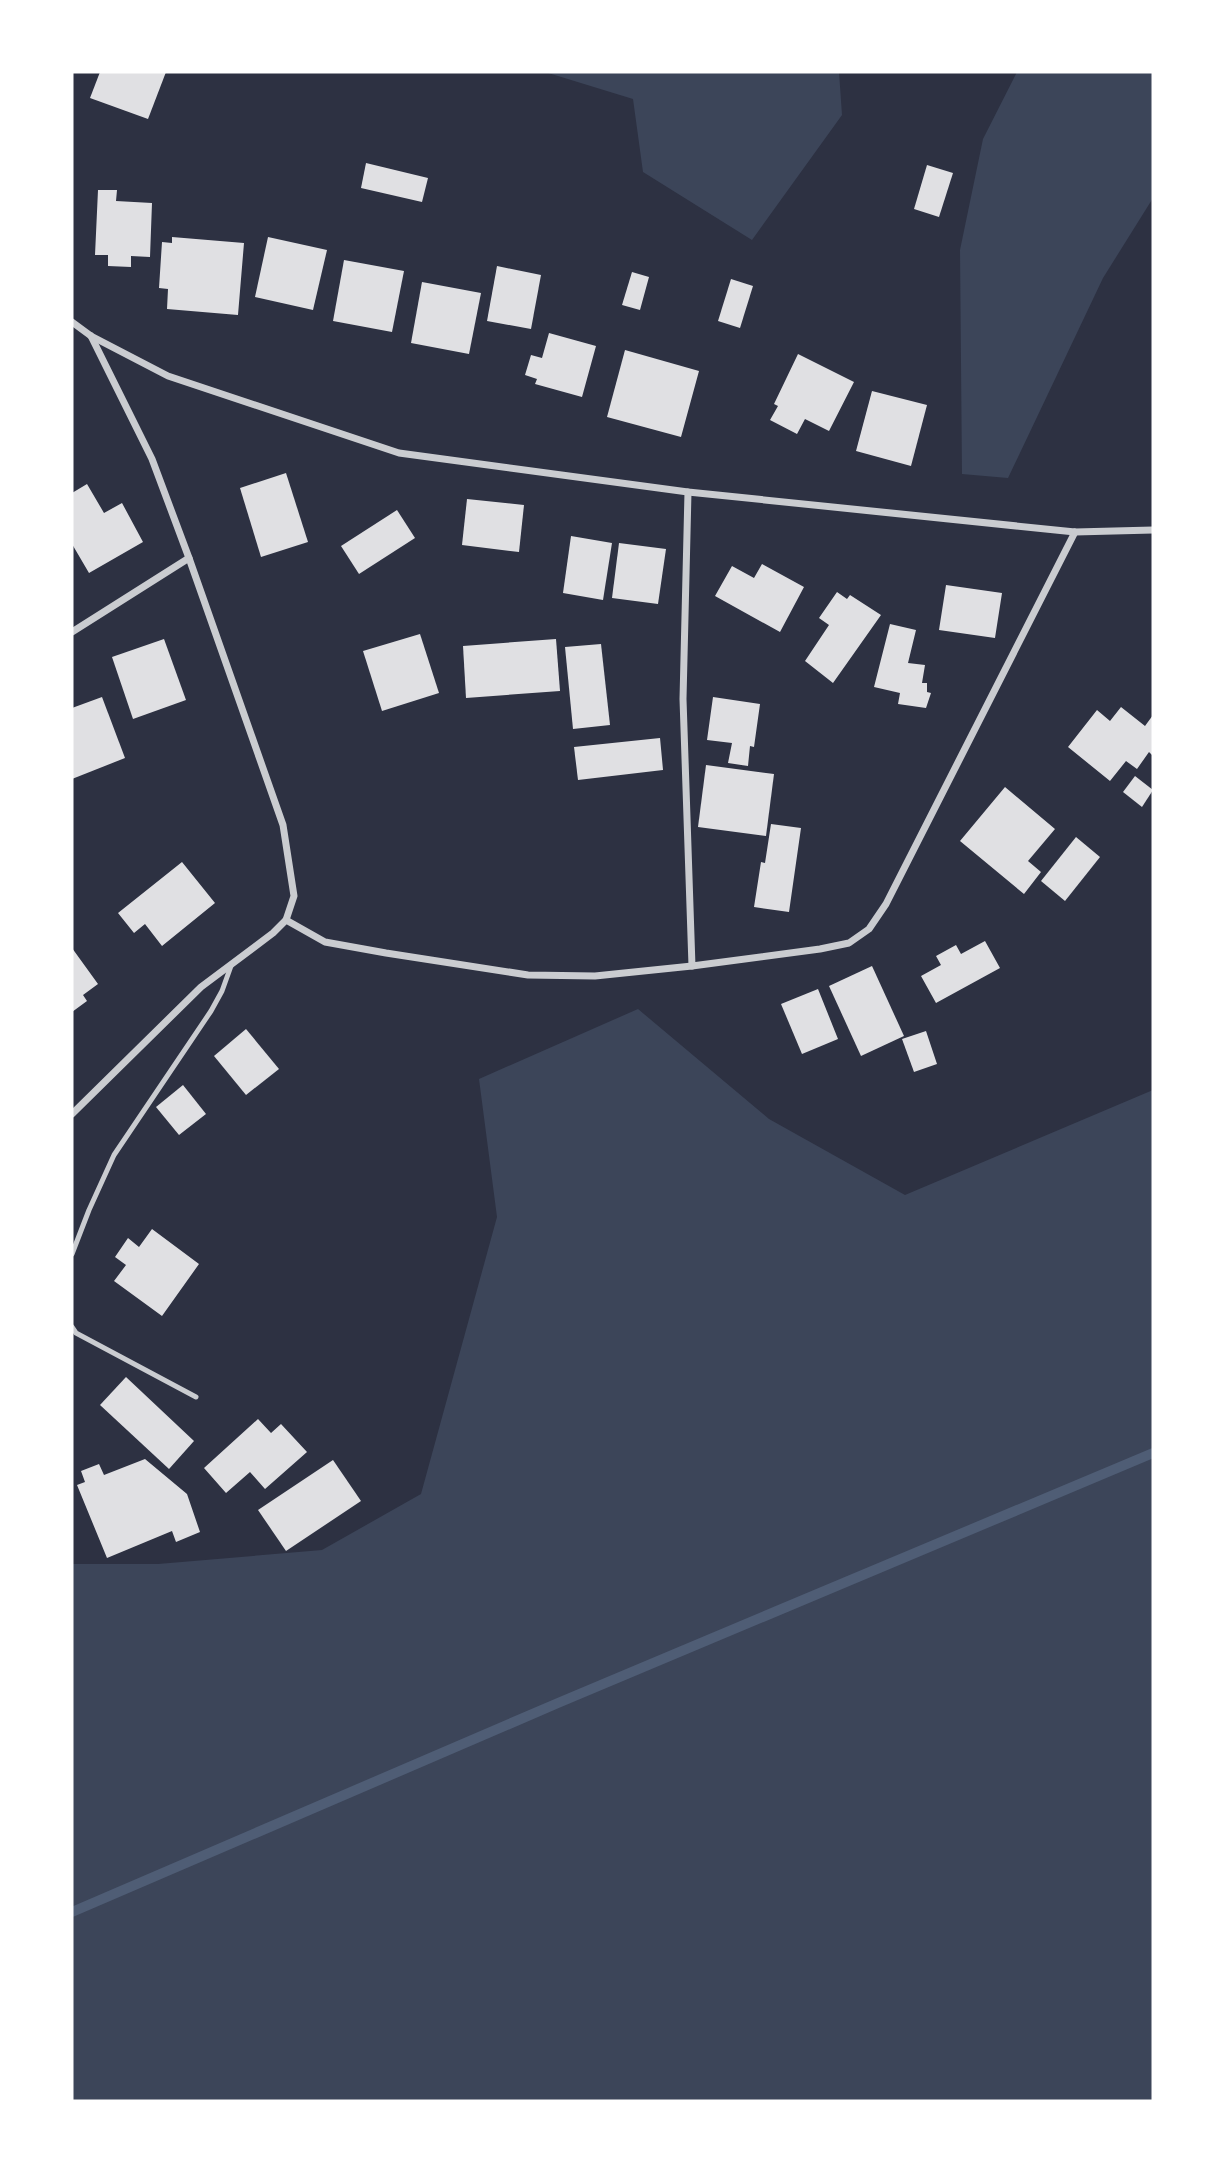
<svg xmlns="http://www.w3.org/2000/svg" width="1225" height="2173" viewBox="0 0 1225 2173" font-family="Overpass,sans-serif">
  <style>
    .green { fill: #3c4559 }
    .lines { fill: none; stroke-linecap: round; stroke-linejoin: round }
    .stream { stroke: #4f5d75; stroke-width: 10 }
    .building { fill: #e0e0e3 }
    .service { stroke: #caccd0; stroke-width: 5 }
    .minor { stroke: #caccd0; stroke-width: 7 }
  </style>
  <rect width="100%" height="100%" fill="#2d3142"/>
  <g class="green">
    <polygon points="545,72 839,72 842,115 752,240 643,172 633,99"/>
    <polygon points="1017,72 1153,72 1153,198 1103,278 1008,478 962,474 960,250 983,139"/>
    <polygon points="638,1009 769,1119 905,1195 1153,1090 1153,2101 72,2101 72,1564 158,1564 322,1550 421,1494 497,1217 479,1079"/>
  </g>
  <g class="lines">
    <polyline class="stream" points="72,1912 558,1703 1153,1453"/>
  </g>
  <g class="building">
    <polygon points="100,72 166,72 148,119 90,98"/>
    <polygon points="366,163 428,178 422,202 361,188"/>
    <polygon points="927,165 953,173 939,217 914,209"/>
    <polygon points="98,190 117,190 116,201 152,203 150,257 131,256 131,267 108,266 108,255 95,255"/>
    <polygon points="172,237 244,243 238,315 167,309 168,289 159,288 162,242 172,243"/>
    <polygon points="268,237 327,250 313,310 255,297"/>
    <polygon points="344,260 404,271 392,332 333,321"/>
    <polygon points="497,266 541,275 531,329 487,321"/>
    <polygon points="632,272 649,277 640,310 622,305"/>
    <polygon points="731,279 753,286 740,328 718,321"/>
    <polygon points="422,282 481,293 469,354 411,343"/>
    <polygon points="549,333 596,346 582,397 535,384 537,379 525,375 531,355 542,358"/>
    <polygon points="625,350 699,371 681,437 607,417"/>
    <polygon points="798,354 854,382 829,431 805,419 797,434 770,420 778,406 774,404"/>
    <polygon points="872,391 927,405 911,466 856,451"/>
    <polygon points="286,473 308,542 261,557 240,488"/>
    <polygon points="87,484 104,513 122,503 143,542 89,573 72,544 72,493"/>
    <polygon points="467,499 524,505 519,552 462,545"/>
    <polygon points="397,510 415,538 359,574 341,546"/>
    <polygon points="571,536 612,543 603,600 563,593"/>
    <polygon points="619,543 666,549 658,604 612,598"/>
    <polygon points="762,564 804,587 780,632 715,596 732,566 754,578"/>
    <polygon points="946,585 1002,593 995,638 939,630"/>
    <polygon points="837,592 847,599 850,595 881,615 833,683 805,661 829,625 819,618"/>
    <polygon points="890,624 916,630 908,663 925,665 922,683 927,683 927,692 931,693 926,708 898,704 900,693 874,687"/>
    <polygon points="420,634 439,693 382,711 363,651"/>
    <polygon points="164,639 186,700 133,719 112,657"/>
    <polygon points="556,639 560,691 466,698 463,646"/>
    <polygon points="601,644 610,725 573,729 565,647"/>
    <polygon points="102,697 125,758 72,779 72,708"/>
    <polygon points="713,697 760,704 754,747 750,746 748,766 728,763 732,743 707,740"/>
    <polygon points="1121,707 1145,726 1153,715 1153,756 1149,752 1137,769 1126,761 1110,781 1068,747 1097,710 1110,721"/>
    <polygon points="660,738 663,770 578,780 574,747"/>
    <polygon points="706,765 774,774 766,836 698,827"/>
    <polygon points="1135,776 1153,790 1142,807 1123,792"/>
    <polygon points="1005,787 1055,829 1028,861 1041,872 1024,894 960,841"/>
    <polygon points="771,824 801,828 789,912 754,907 761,862 765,863"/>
    <polygon points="1076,837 1100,857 1065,901 1041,881"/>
    <polygon points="182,862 215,903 162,946 145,924 134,933 118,913"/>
    <polygon points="985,941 1000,968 936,1003 921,976 941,965 936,956 956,945 961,954"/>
    <polygon points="72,948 98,984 83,995 87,1001 72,1012"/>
    <polygon points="872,966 904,1036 861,1056 829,986"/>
    <polygon points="818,989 838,1039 802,1054 781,1004"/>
    <polygon points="246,1029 279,1069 246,1095 214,1056"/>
    <polygon points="926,1031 937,1064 914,1072 902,1039"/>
    <polygon points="183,1085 206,1114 179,1135 156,1107"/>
    <polygon points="152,1229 199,1264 162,1316 114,1281 126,1265 115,1257 128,1238 139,1247"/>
    <polygon points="126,1377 194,1441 169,1469 100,1405"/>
    <polygon points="258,1419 271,1433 281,1424 307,1452 265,1489 250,1472 226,1493 204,1468"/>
    <polygon points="145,1459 187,1494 200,1532 176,1542 172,1531 107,1558 77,1485 85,1482 81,1471 99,1464 104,1475"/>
    <polygon points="333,1460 361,1501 286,1551 258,1510"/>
  </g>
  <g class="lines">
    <g class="service">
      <polyline points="72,1254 89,1210 114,1155 211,1011 222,991 231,966"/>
      <polyline points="72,1327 76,1333 196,1397"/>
    </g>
    <g class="minor">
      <polyline points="72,322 91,336 168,376 399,453 688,492 1075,532 1153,530"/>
      <polyline points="688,492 683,699 692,966"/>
      <polyline points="72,632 189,558"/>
      <polyline points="286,920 325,942 386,953 528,975 595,976 692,966 820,949 849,943 869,929 886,904 1075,532"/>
      <polyline points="72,1114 201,987 273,933 286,920 294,896 283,825 189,558 152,459 91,336"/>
    </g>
  </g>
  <rect width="1225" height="2173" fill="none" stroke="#ffffff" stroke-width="147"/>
</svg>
